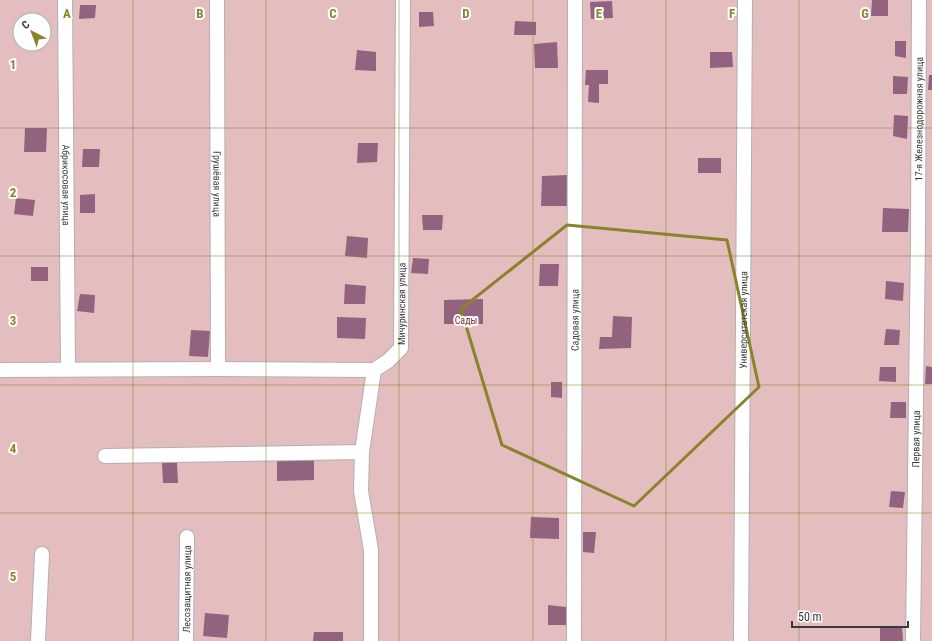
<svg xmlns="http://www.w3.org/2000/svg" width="932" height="641" viewBox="0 0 932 641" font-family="'Roboto Condensed',sans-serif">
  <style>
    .green { fill: #e4bdbf; fill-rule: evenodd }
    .building { fill: #92627e }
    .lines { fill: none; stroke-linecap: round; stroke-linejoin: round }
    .minor-casing { stroke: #b3afb5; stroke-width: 16 }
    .minor { stroke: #fff; stroke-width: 14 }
    .marked { fill: none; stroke: #89832b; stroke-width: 3; stroke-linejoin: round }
    .grid { fill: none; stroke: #89832b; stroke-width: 1; stroke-opacity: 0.55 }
    .labels { text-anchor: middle; stroke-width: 4; stroke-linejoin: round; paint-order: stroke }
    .street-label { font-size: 10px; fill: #3b393b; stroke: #fff }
    .park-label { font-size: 10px; fill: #782e39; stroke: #fff }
    .grid-label { font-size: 13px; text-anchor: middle; font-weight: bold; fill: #89832b; stroke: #fff; stroke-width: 4; stroke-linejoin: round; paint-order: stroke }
  </style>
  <rect width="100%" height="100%" fill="#f4f0f6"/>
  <path class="green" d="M0,0H932V641H0ZM20,20H44V44H20Z"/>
  <g class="building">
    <polygon points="872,0 888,0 888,16 871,16"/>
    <polygon points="612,1 613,18 591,19 590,2"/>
    <polygon points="80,5 96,5 95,18 79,19"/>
    <polygon points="419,12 433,12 434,26 419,27"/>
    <polygon points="515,21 536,22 536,35 514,35"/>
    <polygon points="895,41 906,41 906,58 895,56"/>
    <polygon points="557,42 558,68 535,68 534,44"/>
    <polygon points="357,50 376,52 376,71 355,70"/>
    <polygon points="710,52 732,52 733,67 710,68"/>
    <polygon points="586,70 608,70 608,84 599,84 599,103 588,102 589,85 585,85"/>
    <polygon points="929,75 932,75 932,90 928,90"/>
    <polygon points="893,76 908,77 907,94 893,94"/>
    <polygon points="894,115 908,116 907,139 893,136"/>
    <polygon points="25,128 47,128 46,152 24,152"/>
    <polygon points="358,143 378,143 377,162 357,163"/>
    <polygon points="83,149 100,149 99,167 82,167"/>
    <rect x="698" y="158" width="23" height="15"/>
    <polygon points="568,175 567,206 541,206 542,176"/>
    <polygon points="95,194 95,213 80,213 80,195"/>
    <polygon points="16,198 35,200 33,216 14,214"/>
    <polygon points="883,208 909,209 908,232 882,232"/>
    <polygon points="422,215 443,215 442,230 423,230"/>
    <polygon points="347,236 368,238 367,258 345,256"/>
    <polygon points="413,258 429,259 428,274 411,273"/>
    <polygon points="540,264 559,264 558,286 539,286"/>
    <rect x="31" y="267" width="17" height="14"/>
    <polygon points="886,281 904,283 903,301 885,299"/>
    <polygon points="345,284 366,286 365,304 344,304"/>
    <polygon points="80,294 95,295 94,313 77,311"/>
    <polygon points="483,299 483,324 444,324 444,300"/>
    <polygon points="613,316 632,317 631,348 599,349 600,337 612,337"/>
    <polygon points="337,317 366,318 365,339 337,338"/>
    <polygon points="886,329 900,330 899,345 884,345"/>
    <polygon points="191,330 210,331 208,357 189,356"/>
    <polygon points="926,366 932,367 932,384 925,384"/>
    <polygon points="880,367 896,367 896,382 879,381"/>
    <polygon points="551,382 562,382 562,398 551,397"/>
    <polygon points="891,402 906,402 906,418 890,418"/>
    <polygon points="314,458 314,480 277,481 277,459"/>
    <polygon points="177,462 178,483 163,483 162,463"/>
    <polygon points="891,491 905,492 903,508 889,507"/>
    <polygon points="531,517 559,518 559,539 530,538"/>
    <polygon points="583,532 596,532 594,553 583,552"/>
    <polygon points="548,605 566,607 567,625 548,625"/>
    <polygon points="205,613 229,615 227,638 203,636"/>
    <polygon points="880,626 902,626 903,641 880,641"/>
    <polygon points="314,632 343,632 343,641 313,641"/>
  </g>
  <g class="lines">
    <defs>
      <g id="minor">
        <path id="s1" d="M65,0L68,369"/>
        <path id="s2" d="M217,0L218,369"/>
        <polyline points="0,370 218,369 374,370"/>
        <polyline points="105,456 362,452"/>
        <polyline points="38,641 42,554"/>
        <path id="s3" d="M186,641L187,537"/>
        <path id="s4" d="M371,641V550L361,491L362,452L374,370L388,361L401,348L403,0"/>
        <path id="s5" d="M574,641L575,0"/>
        <path id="s6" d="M741,641L745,0"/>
        <path id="s7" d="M913,641L918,238L919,0"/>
      </g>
    </defs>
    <use href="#minor" class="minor-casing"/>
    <use href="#minor" class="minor"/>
  </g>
  <path class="marked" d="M567,225L727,240L759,387L634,506L502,445L461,309Z"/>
  <path class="grid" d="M133,0V641M266,0V641M399,0V641M533,0V641M666,0V641M799,0V641M0,128H932M0,256H932M0,385H932M0,513H932"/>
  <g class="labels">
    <g class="street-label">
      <text dy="4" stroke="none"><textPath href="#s7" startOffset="522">17-я Железнодорожная улица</textPath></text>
      <text dy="4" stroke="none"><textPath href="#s2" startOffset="184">Грушёвая улица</textPath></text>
      <text dy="4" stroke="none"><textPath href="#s1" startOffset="185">Абрикосовая улица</textPath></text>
      <text dy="4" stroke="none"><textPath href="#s4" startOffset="352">Мичуринская улица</textPath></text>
      <text dy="4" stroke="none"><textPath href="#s5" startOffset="321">Садовая улица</textPath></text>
      <text dy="4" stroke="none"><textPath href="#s6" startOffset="321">Университетская улица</textPath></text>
      <text dy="4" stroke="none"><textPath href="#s7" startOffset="202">Первая улица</textPath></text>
      <text dy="4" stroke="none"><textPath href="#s3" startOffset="52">Лесозащитная улица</textPath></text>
    </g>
    <g class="park-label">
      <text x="466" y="324">Сады</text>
    </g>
  </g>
  <g class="grid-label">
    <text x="67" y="18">A</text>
    <text x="200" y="18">B</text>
    <text x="333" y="18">C</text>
    <text x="466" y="18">D</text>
    <text x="599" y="18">E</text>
    <text x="732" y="18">F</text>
    <text x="865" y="18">G</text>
    <text x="13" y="69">1</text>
    <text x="13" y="197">2</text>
    <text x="13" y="325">3</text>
    <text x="13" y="453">4</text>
    <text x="13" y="581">5</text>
  </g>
  <g transform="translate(32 32) rotate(318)"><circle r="19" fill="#ffffff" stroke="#b1b0b1"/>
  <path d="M0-3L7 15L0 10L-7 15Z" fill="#89832b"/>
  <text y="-6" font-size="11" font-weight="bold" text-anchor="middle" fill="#3b393b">С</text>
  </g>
  <path d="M792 621v6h116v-6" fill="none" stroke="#3b393b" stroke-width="2"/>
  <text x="798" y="621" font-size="12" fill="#3b393b" stroke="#ffffff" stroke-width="3" paint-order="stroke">50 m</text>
</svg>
